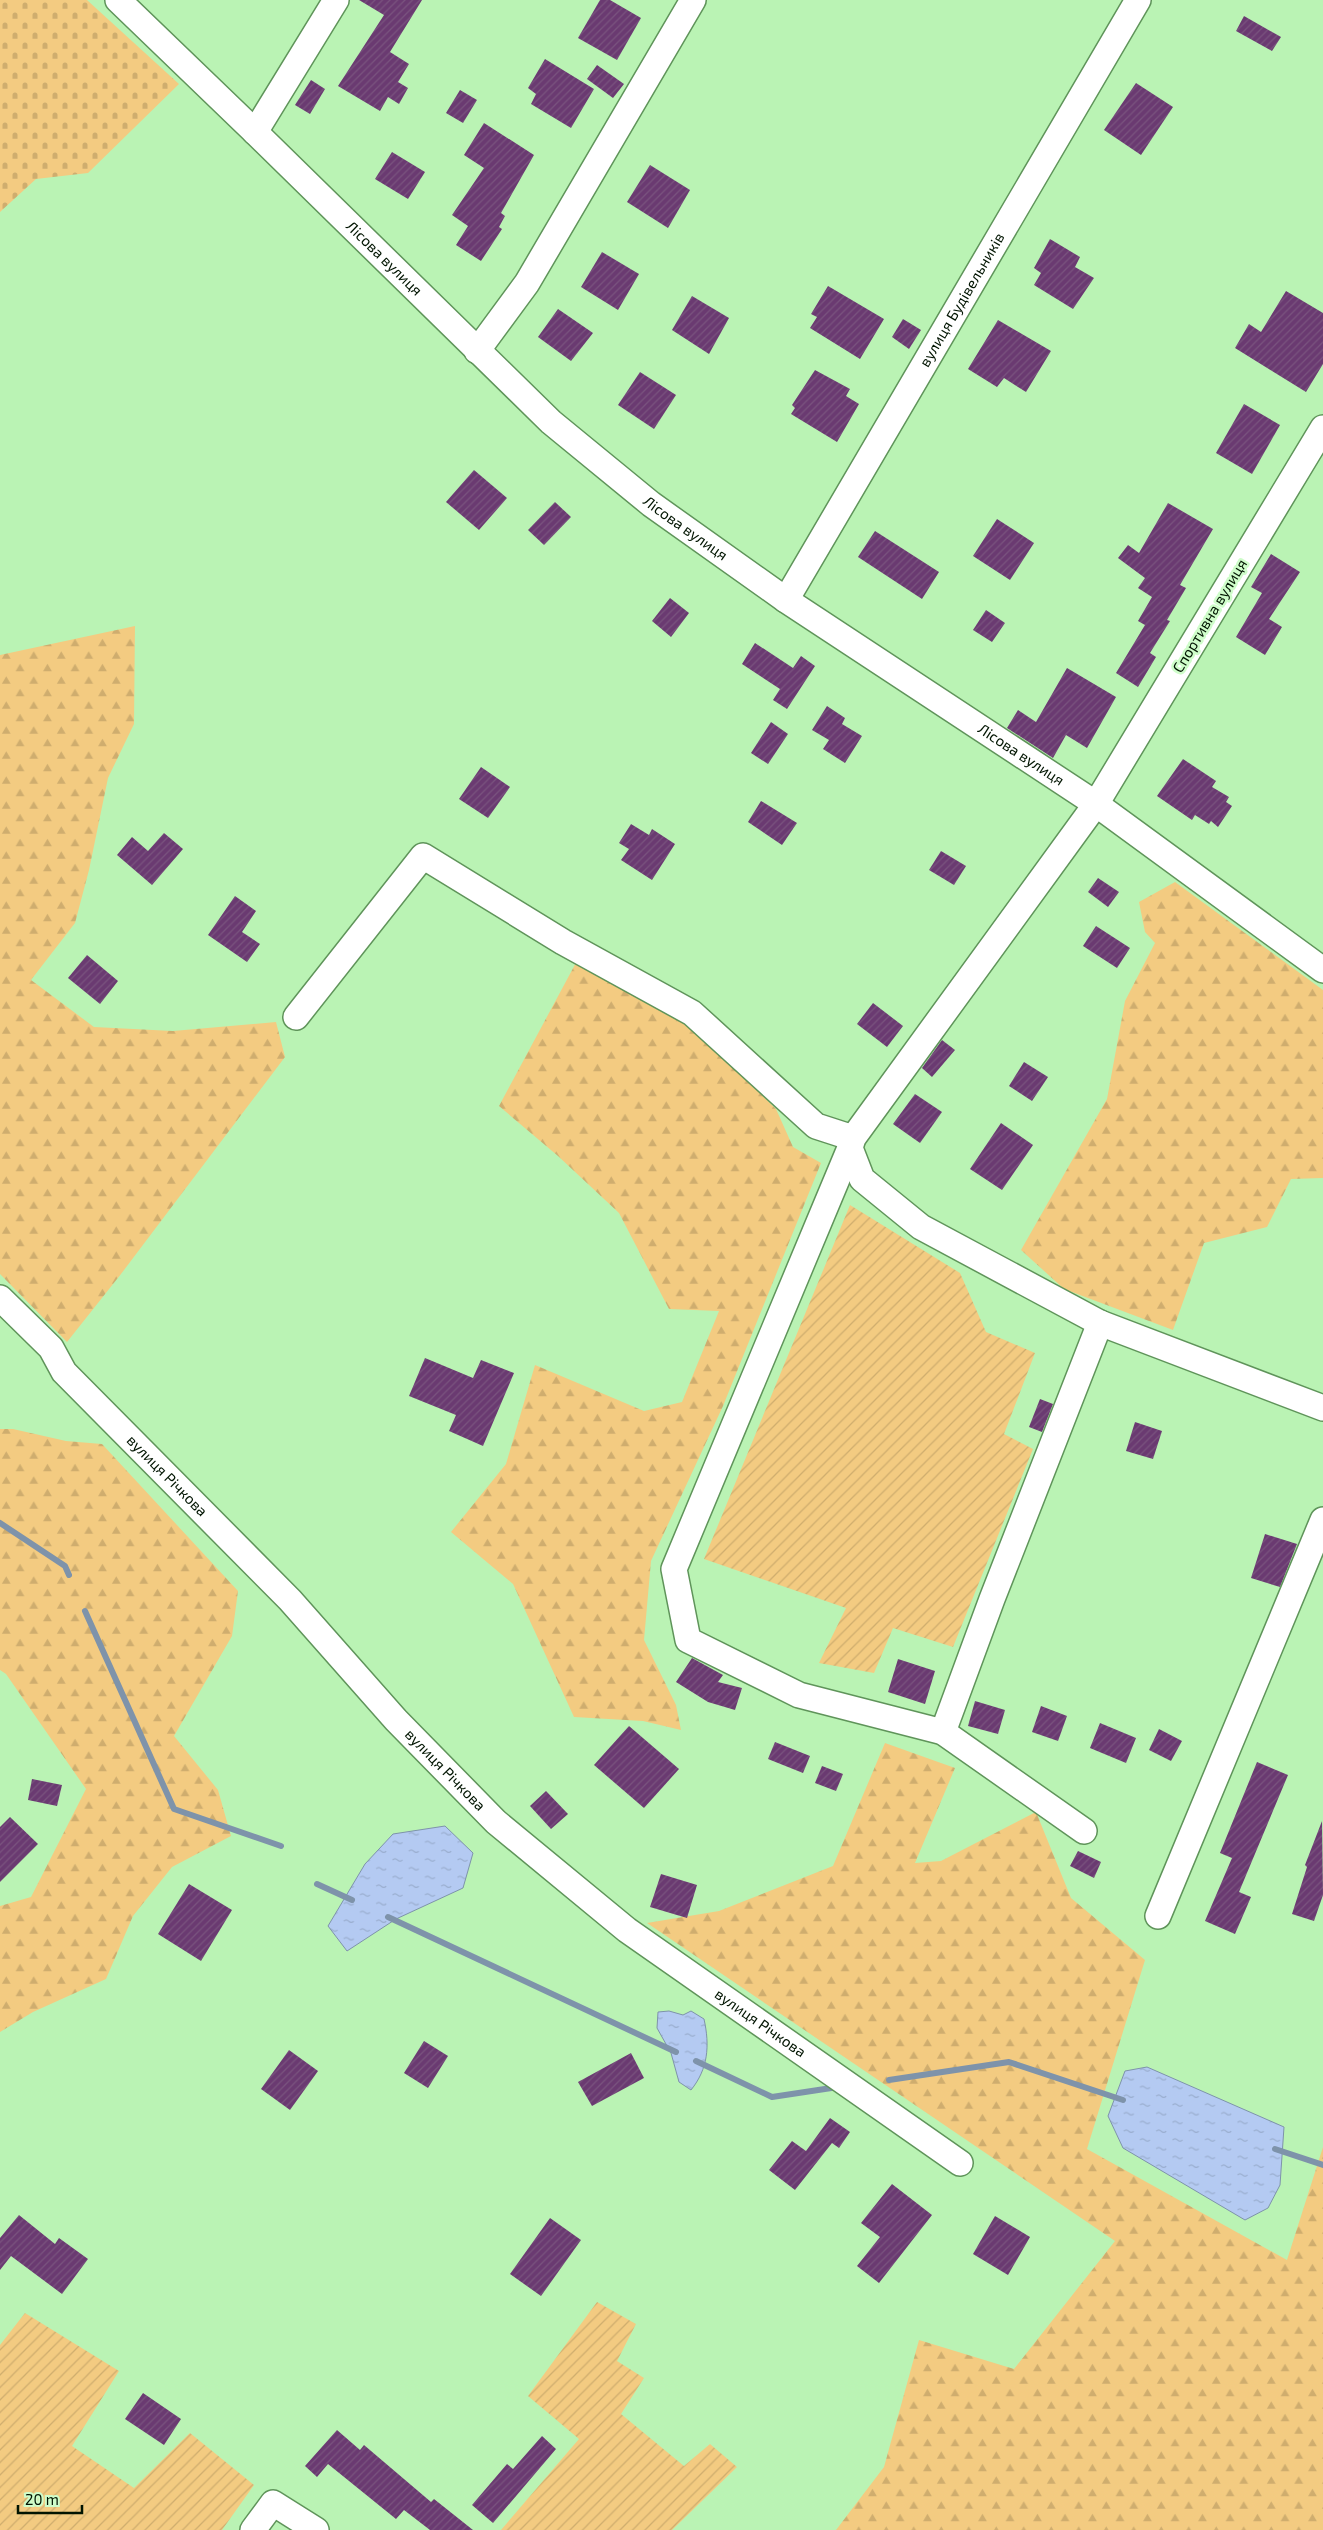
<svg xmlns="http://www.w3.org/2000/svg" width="1323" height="2530" viewBox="0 0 1323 2530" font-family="'Exo 2',sans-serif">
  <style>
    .forest { fill: url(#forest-firs) }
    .cemetery { fill: url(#cemetery-stones) }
    .garden { fill: url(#garden-furrows) }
    .water { fill: url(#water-ripples); stroke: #7e93aa }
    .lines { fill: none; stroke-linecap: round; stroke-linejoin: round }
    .stream { stroke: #7e93aa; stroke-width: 6 }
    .building { fill: url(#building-hatch) }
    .minor-casing { stroke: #5f945a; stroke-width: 28 }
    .minor { stroke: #fff; stroke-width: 25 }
    .labels { text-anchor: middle; stroke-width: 5; stroke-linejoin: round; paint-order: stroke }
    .street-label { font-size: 15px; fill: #011401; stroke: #cffdca }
  </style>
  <defs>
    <pattern id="forest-firs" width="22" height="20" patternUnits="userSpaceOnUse" patternTransform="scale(1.25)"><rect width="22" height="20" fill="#f3cb81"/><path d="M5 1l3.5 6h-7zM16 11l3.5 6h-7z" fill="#cfad6e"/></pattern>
    <pattern id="cemetery-stones" width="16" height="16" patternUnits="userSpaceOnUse" patternTransform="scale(1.25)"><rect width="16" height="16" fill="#f3cb81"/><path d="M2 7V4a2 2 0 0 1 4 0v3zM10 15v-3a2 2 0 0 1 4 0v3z" fill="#cfad6e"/></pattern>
    <pattern id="garden-furrows" width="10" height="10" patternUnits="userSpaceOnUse" patternTransform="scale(1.25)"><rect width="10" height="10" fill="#f3cb81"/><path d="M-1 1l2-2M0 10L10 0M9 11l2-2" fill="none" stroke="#cfad6e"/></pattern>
    <pattern id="water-ripples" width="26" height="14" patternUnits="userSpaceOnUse" patternTransform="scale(1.25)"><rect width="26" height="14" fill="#b4caf2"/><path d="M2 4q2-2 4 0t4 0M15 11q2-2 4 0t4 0" fill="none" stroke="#99adce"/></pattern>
    <pattern id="building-hatch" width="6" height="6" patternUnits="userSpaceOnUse" patternTransform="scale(1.25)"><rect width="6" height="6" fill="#6a3a71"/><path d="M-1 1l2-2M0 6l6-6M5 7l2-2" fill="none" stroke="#79537e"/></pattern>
  </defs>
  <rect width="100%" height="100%" fill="#baf3b4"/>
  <g class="forest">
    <polygon points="135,626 134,724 108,778 89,870 75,923 31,980 94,1027 173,1031 276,1022 285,1057 121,1274 67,1342 0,1274 0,655"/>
    <polygon points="1175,882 1323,990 1323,1178 1291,1179 1267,1227 1204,1243 1173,1330 1064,1289 1021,1250 1107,1099 1125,1001 1155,943 1145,932 1139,902"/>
    <polygon points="578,959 662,997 776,1109 793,1147 821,1163 723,1406 651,1561 644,1640 676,1705 681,1730 643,1721 574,1717 513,1584 451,1532 506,1464 535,1365 644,1411 682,1402 719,1311 669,1309 619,1213 558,1156 499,1106"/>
    <polygon points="0,1429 13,1429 66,1441 102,1444 238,1591 232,1636 174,1736 218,1790 231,1836 172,1867 133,1916 106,1979 33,2012 0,2032 0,1906 31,1897 86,1789 6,1674 0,1670"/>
    <polygon points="885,1743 955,1768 915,1863 941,1861 1036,1812 1071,1898 1145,1960 1087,2149 1287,2260 1323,2147 1323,2530 836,2530 884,2467 919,2340 1014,2369 1115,2241 647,1923 719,1911 833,1866"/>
  </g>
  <polygon class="cemetery" points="0,0 87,0 179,84 88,173 36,179 0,212"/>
  <g class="garden">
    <polygon points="850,1205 960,1273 986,1332 1035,1353 1004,1434 1033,1449 953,1647 893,1628 874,1673 819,1663 846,1608 704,1559"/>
    <polygon points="597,2302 636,2324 617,2361 644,2378 621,2414 684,2466 710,2444 737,2467 672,2530 501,2530 579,2439 528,2396"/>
    <polygon points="25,2313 119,2371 72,2446 134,2488 190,2433 254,2485 222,2530 0,2530 0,2345"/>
  </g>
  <g class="water">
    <polygon points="445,1826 473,1853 463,1888 396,1919 347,1951 328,1926 365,1864 393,1834"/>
    <path d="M669,2011L683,2015L691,2011L704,2019C710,2046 708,2069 691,2090L679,2082L671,2053L657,2028L658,2012Z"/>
    <polygon points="1147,2067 1284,2127 1280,2185 1268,2208 1245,2220 1123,2148 1108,2116 1125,2071"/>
  </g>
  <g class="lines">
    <g class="stream">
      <polyline points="0,1523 65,1566 69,1575"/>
      <polyline points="85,1611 174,1809 281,1846"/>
      <polyline points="317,1884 352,1900"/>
      <polyline points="388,1917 676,2052"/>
      <polyline points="696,2061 772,2097 838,2087"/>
      <polyline points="889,2080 1009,2062 1123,2100"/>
      <polyline points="1275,2149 1323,2165"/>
    </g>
  </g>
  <g class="building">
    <polygon points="359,0 422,0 390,52 409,64 398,82 408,88 399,104 388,97 380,111 338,86 384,15"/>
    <polygon points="600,0 610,0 641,18 617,60 578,38"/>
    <polygon points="1244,16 1281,37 1272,51 1236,31"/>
    <polygon points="545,59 594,89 571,128 531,104 536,94 528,88"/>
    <polygon points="597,65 624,84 613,98 587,79"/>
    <polygon points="311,80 325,89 310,114 295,105"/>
    <polygon points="1136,83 1173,107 1141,155 1104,130"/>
    <polygon points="460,90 477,100 463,123 446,113"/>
    <polygon points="484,123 534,155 501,213 505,216 499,227 502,229 481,261 456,245 468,226 452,215 484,168 464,155"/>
    <polygon points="392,152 425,172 408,199 375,179"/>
    <polygon points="650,165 690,190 668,228 627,202"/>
    <polygon points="1050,239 1080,257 1075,267 1094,278 1073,309 1034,285 1041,273 1034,268"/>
    <polygon points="602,252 639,274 618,310 581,287"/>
    <polygon points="828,286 884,319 860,359 810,328 817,317 811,314"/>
    <polygon points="1286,291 1323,313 1323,364 1306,392 1235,348 1249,324 1261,332"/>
    <polygon points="692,296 729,318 709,354 672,330"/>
    <polygon points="558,309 593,333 571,361 538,337"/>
    <polygon points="903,319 921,330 909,349 892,337"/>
    <polygon points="998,320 1051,351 1026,392 1004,378 997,387 968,369"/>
    <polygon points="815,370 850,389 846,396 859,404 837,442 791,414 795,408 792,405"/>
    <polygon points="640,372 676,395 654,429 618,405"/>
    <polygon points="1244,404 1280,425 1252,474 1216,453"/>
    <polygon points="474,470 507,498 479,530 446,502"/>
    <polygon points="555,502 571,517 544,545 528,530"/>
    <polygon points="1168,503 1213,529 1180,585 1186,588 1167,620 1170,621 1150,653 1156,657 1138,687 1116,673 1145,625 1138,621 1152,597 1138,588 1145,578 1118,558 1128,545 1139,553"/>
    <polygon points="997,519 1034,543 1010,580 973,556"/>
    <polygon points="875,531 939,572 922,599 858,557"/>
    <polygon points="1271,554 1300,572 1269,619 1282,627 1265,655 1236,637 1262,593 1251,587"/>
    <polygon points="670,598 689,613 671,637 652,621"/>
    <polygon points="986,610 1005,623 992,642 973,630"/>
    <polygon points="755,643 793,668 801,656 815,666 787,709 773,700 780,689 742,664"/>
    <polygon points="1067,668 1116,697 1087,748 1066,735 1053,758 1007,728 1018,710 1036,722"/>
    <polygon points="827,706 845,718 842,724 862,736 845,763 823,749 829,740 812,730"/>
    <polygon points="771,722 788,734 768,764 751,753"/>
    <polygon points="1183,759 1216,781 1212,787 1229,797 1226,802 1232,806 1218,827 1211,821 1209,824 1195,815 1192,820 1157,796"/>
    <polygon points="481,767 510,787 488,818 459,799"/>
    <polygon points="761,801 797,823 782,845 748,822"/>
    <polygon points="631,824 649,835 652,829 675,844 652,880 621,860 629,849 619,843"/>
    <polygon points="164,833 183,849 152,885 117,855 132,837 148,851"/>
    <polygon points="941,851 966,866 954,885 929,870"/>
    <polygon points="1098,878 1119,892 1108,907 1088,892"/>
    <polygon points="235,896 256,911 242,932 260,944 247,962 208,935"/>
    <polygon points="1096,926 1130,948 1117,968 1083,946"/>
    <polygon points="87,955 118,981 100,1004 68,978"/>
    <polygon points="873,1003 903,1026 887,1047 857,1024"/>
    <polygon points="942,1040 955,1050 932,1077 922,1068"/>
    <polygon points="1024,1062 1048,1077 1032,1101 1009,1086"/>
    <polygon points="915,1094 942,1112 920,1143 893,1124"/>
    <polygon points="1001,1123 1033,1145 1002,1190 970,1169"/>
    <polygon points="425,1358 473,1378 481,1360 514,1373 483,1446 449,1431 456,1415 409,1396"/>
    <polygon points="1040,1399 1053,1404 1042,1432 1029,1427"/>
    <polygon points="1135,1422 1162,1431 1153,1459 1126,1451"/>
    <polygon points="1265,1534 1297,1544 1280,1587 1251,1578"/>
    <polygon points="692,1658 723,1675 718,1682 742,1688 735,1710 708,1702 676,1682"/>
    <polygon points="898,1659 935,1671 925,1704 888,1692"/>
    <polygon points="975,1701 1005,1710 998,1734 968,1726"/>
    <polygon points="1041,1706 1067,1716 1058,1741 1032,1732"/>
    <polygon points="1100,1723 1136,1738 1126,1763 1090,1748"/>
    <polygon points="629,1726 679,1769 644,1808 594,1765"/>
    <polygon points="1159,1729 1182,1741 1171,1761 1149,1750"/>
    <polygon points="775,1742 810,1756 803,1773 768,1759"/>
    <polygon points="1257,1762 1288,1775 1239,1892 1251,1897 1235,1934 1205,1921 1232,1858 1220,1853"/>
    <polygon points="822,1766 843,1774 836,1791 815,1783"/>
    <polygon points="32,1779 62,1785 57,1806 28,1800"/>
    <polygon points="546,1791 568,1814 551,1829 530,1806"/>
    <polygon points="10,1817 38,1844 0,1882 0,1827"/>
    <polygon points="1322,1821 1323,1895 1314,1921 1292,1914 1307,1867 1305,1865"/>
    <polygon points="1078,1851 1101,1862 1094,1878 1070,1866"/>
    <polygon points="661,1874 697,1885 687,1918 650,1907"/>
    <polygon points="189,1884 232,1910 201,1961 158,1934"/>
    <polygon points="424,2041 448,2056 428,2088 404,2073"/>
    <polygon points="289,2050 318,2071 290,2110 261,2089"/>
    <polygon points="631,2053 644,2078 592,2106 578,2082"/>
    <polygon points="830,2118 850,2132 839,2148 832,2143 795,2190 769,2170 792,2141 806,2151"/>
    <polygon points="892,2184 932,2215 879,2283 857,2266 880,2237 861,2223"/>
    <polygon points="19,2215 55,2244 59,2238 88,2259 62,2294 11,2256 0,2270 0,2238"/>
    <polygon points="995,2216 1030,2237 1008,2275 973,2254"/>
    <polygon points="550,2218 581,2240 541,2296 510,2274"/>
    <polygon points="143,2393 181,2419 164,2445 125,2419"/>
    <polygon points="337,2430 360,2450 364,2445 431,2502 434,2499 473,2530 430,2530 404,2510 396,2519 328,2464 317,2477 305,2466"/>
    <polygon points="542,2436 556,2449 493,2523 472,2505 507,2464 513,2469"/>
  </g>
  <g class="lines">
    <defs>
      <g id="minor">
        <path id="s1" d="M118,0L255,132L551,422L651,504L786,600L1096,804L1323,970"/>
        <polyline points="255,132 336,0"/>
        <polyline points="477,351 527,283 693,0"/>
        <polyline points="1323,428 1096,804 853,1138 850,1148 862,1179 921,1227 1100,1323 1323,1408"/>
        <path id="s2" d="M786,600L1138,0"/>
        <polyline points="296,1017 423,856 563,942 692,1013 816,1126 853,1138"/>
        <polyline points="850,1148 674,1569 688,1640 799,1695 943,1732 1084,1831"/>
        <path id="s3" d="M0,1298L51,1348L64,1372L290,1600L396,1720L496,1822L627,1930L960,2163"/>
        <polyline points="943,1732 992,1599 1100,1323"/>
        <polyline points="1158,1916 1323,1520"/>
        <polyline points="253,2530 273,2503 316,2530"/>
      </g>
    </defs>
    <use href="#minor" class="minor-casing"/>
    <use href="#minor" class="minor"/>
  </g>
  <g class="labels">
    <g class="street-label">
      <text dy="5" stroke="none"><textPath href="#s1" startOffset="371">Лісова вулиця</textPath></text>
      <text dy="5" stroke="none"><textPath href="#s2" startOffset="348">вулиця Будівельників</textPath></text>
      <text dy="5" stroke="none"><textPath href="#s1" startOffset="776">Лісова вулиця</textPath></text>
      <text transform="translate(1210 616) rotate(-59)" y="5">Спортивна вулиця</text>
      <text dy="5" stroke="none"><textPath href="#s1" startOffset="1181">Лісова вулиця</textPath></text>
      <text dy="5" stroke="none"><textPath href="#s3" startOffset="245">вулиця Річкова</textPath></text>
      <text dy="5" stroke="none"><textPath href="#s3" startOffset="650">вулиця Річкова</textPath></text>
      <text dy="5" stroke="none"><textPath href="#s3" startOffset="1055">вулиця Річкова</textPath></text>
    </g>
  </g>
  <path d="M18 2505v8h64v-8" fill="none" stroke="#011401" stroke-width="2.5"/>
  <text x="25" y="2505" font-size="15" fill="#011401" stroke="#cffdca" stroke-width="4" paint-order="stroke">20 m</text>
</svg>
